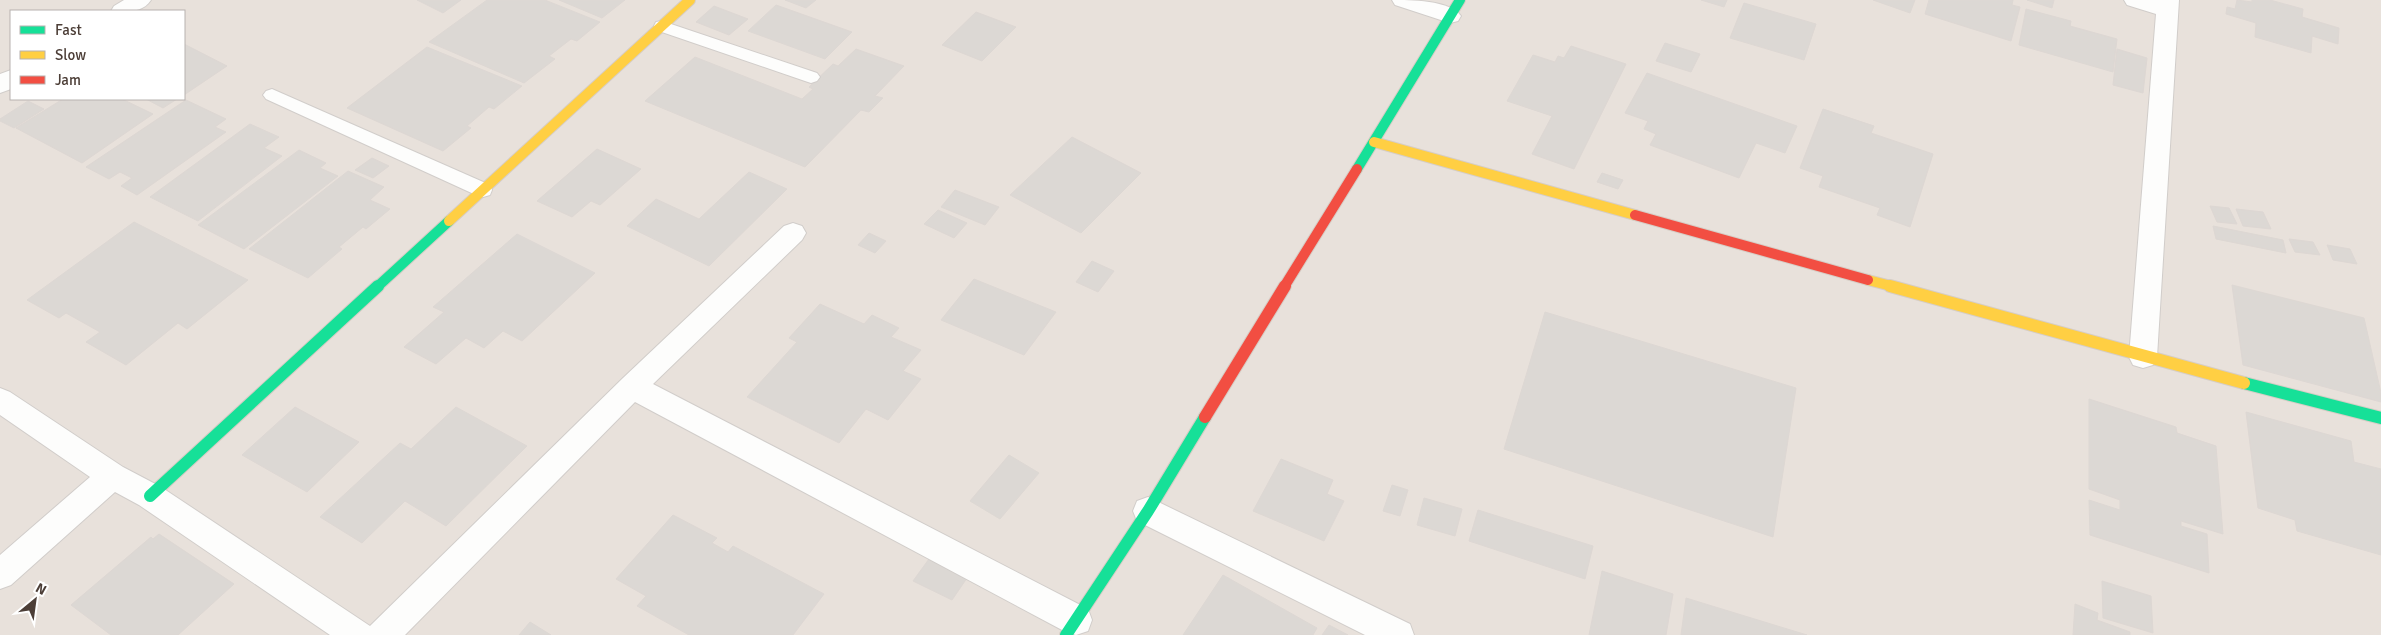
<svg xmlns="http://www.w3.org/2000/svg" width="2381" height="635" viewBox="0 0 2381 635" font-family="Signika,sans-serif">
  <style>
    .residential { fill: #e8e1db; fill-rule: evenodd }
    .building { fill: #dcd8d4; stroke: #ddd7d3 }
    .lines { fill: none; stroke-linecap: round; stroke-linejoin: round }
    .lane-casing { stroke: #d1cdca; stroke-width: 2 }
    .street-casing { stroke: #d1cdca; stroke-width: 2 }
    .fast-far1-casing { stroke: #d6cdc5; stroke-width: 12 }
    .fast-casing { stroke: #d6cdc5; stroke-width: 14 }
    .slow-far1-casing { stroke: #d6cdc5; stroke-width: 12 }
    .slow-casing { stroke: #d6cdc5; stroke-width: 14 }
    .jam-far1-casing { stroke: #d6cdc5; stroke-width: 12 }
    .jam-casing { stroke: #d6cdc5; stroke-width: 14 }
    .lane { fill: #fdfdfc; fill-rule: evenodd }
    .street { fill: #fdfdfc; fill-rule: evenodd }
    .fast-far1 { stroke: #16e098; stroke-width: 10 }
    .fast { stroke: #16e098; stroke-width: 12 }
    .slow-far1 { stroke: #ffcf43; stroke-width: 10 }
    .slow { stroke: #ffcf43; stroke-width: 12 }
    .jam-far1 { stroke: #f24e42; stroke-width: 10 }
    .jam { stroke: #f24e42; stroke-width: 12 }
  </style>
  <rect width="100%" height="100%" fill="#f4f1ee"/>
  <path class="residential" d="M0,0H2381V635H0ZM11,11H184V99H11Z"/>
  <g class="building">
    <polygon points="417,0 461,0 443,13"/>
    <polygon points="487,0 545,0 600,22 577,41 571,39 549,56 555,59 524,83 429,42"/>
    <polygon points="559,0 625,0 602,18"/>
    <polygon points="785,0 816,0 806,8"/>
    <polygon points="1701,0 1727,0 1724,7"/>
    <polygon points="1873,0 1915,0 1910,13"/>
    <polygon points="1929,0 2013,0 2012,5 2020,7 2011,41 1925,14"/>
    <polygon points="2027,0 2054,0 2052,8"/>
    <polygon points="2237,0 2252,2 2252,0 2270,0 2303,9 2302,17 2339,28 2338,44 2312,36 2311,53 2255,37 2256,23 2226,14 2227,7 2235,9"/>
    <polygon points="1744,3 1816,24 1804,60 1730,38"/>
    <polygon points="776,5 852,32 825,59 748,31"/>
    <polygon points="714,6 748,19 729,35 696,22"/>
    <polygon points="2026,9 2071,21 2070,26 2117,39 2113,72 2019,45"/>
    <polygon points="976,12 1016,27 982,61 942,45"/>
    <polygon points="1665,43 1700,54 1691,72 1656,61"/>
    <polygon points="184,44 227,66 184,95"/>
    <polygon points="1571,46 1626,64 1574,169 1532,154 1552,116 1507,101 1533,55 1555,62 1558,56 1564,58"/>
    <polygon points="427,47 522,86 494,109 489,107 467,126 471,128 443,151 347,108"/>
    <polygon points="856,49 904,66 875,96 883,98 869,112 861,110 805,167 645,101 695,57 802,99 813,89 809,87 833,64 838,66"/>
    <polygon points="2117,49 2147,58 2143,93 2113,85"/>
    <polygon points="1647,73 1797,126 1785,153 1756,143 1739,178 1650,145 1656,134 1644,129 1648,121 1625,113"/>
    <polygon points="63,99 122,99 153,114 82,163 16,128"/>
    <polygon points="146,99 177,99 163,108"/>
    <polygon points="186,100 226,119 215,127 226,132 137,195 121,186 132,178 120,172 109,179 86,167"/>
    <polygon points="28,101 44,109 14,128 0,121 0,119"/>
    <polygon points="1823,109 1874,126 1871,133 1933,154 1910,227 1877,215 1880,208 1819,187 1823,176 1800,168"/>
    <polygon points="250,124 279,137 264,148 282,156 198,221 150,197"/>
    <polygon points="1072,137 1141,173 1081,233 1010,195"/>
    <polygon points="597,149 641,169 600,205 591,201 572,217 537,201"/>
    <polygon points="299,150 326,163 320,168 338,176 244,249 198,225"/>
    <polygon points="372,158 389,166 373,178 355,170"/>
    <polygon points="348,171 384,187 370,200 390,209 366,229 363,227 339,247 342,249 308,278 249,249"/>
    <polygon points="749,172 787,189 709,266 627,226 656,199 699,219"/>
    <polygon points="1602,173 1623,180 1618,189 1597,182"/>
    <polygon points="955,190 999,207 985,225 941,207"/>
    <polygon points="2210,206 2229,208 2237,224 2217,222"/>
    <polygon points="2236,209 2263,212 2271,229 2243,226"/>
    <polygon points="938,210 967,223 954,238 924,224"/>
    <polygon points="134,222 248,280 187,329 178,323 126,365 86,342 100,332 66,313 59,318 27,300"/>
    <polygon points="2213,226 2283,240 2286,253 2216,239"/>
    <polygon points="869,233 886,241 875,253 858,245"/>
    <polygon points="517,234 595,273 522,341 503,331 484,348 466,338 436,364 404,347 444,312 433,307"/>
    <polygon points="2289,239 2313,242 2320,255 2295,252"/>
    <polygon points="2327,245 2350,249 2357,264 2333,260"/>
    <polygon points="1092,261 1114,271 1098,292 1076,282"/>
    <polygon points="974,279 1056,312 1024,355 941,320"/>
    <polygon points="2232,285 2364,318 2381,393 2381,402 2243,365"/>
    <polygon points="820,304 864,324 872,315 899,328 891,337 921,350 903,371 921,379 888,420 866,409 839,443 747,397 797,342 789,338"/>
    <polygon points="1545,312 1796,388 1773,537 1504,449"/>
    <polygon points="2089,399 2176,427 2177,433 2216,446 2223,534 2181,521 2181,526 2207,534 2209,573 2090,535 2089,500 2120,510 2120,500 2089,489"/>
    <polygon points="295,407 359,442 307,492 242,455"/>
    <polygon points="456,407 527,446 446,526 405,501 362,543 320,517 400,443 411,449"/>
    <polygon points="2246,412 2351,441 2354,462 2381,469 2381,555 2297,531 2295,520 2258,508"/>
    <polygon points="1009,455 1039,473 1000,519 970,501"/>
    <polygon points="1281,459 1333,480 1327,494 1344,501 1324,541 1253,511"/>
    <polygon points="1392,485 1408,490 1400,516 1383,511"/>
    <polygon points="1424,498 1462,509 1455,536 1417,525"/>
    <polygon points="1478,510 1593,546 1585,579 1469,541"/>
    <polygon points="673,515 717,538 712,543 728,552 733,546 824,594 793,635 689,635 637,606 646,596 616,579"/>
    <polygon points="159,534 234,584 178,635 111,635 71,605 151,537 153,539"/>
    <polygon points="929,559 967,578 952,600 913,581"/>
    <polygon points="1602,571 1673,594 1666,635 1589,635"/>
    <polygon points="1223,575 1317,628 1313,635 1183,635"/>
    <polygon points="2102,581 2151,596 2153,633 2103,618"/>
    <polygon points="1686,598 1807,635 1681,635"/>
    <polygon points="2075,604 2098,613 2097,620 2130,632 2130,635 2073,635"/>
    <polygon points="530,622 551,635 519,635"/>
    <polygon points="1329,625 1348,635 1322,635"/>
  </g>
  <g class="lines">
    <defs>
      <g id="lane">
        <polygon points="662,21 817,73 820,77 817,81 811,83 805,81 656,30 654,26 656,22"/>
        <polygon points="272,89 490,185 492,190 490,195 483,197 476,195 266,99 263,95 266,91"/>
      </g>
      <g id="street">
        <path d="M124,0H151C142,14 126,11 111,11L114,6Z"/>
        <path d="M1392,0C1410,0 1450,0 1461,16L1458,21L1450,23L1395,5Z"/>
        <polygon points="2124,0 2179,0 2157,357 2153,365 2143,368 2133,365 2129,357 2156,14 2127,5"/>
        <polygon points="11,70 11,89 0,93 0,74"/>
        <polygon points="793,223 802,226 806,233 802,240 653,384 1088,609 1092,620 1088,631 1076,635 1064,631 635,402 405,635 330,635 139,505 115,492 11,585 0,589 0,555 90,477 0,415 0,388 10,392 123,467 161,487 370,626 622,379 784,226"/>
        <polygon points="1148,497 1410,624 1414,635 1365,635 1137,521 1133,511 1137,501"/>
      </g>
      <g id="fast-far1">
        <polyline points="1357,169 1460,0"/>
        <polyline points="377,287 449,221"/>
      </g>
      <g id="fast">
        <polyline points="2244,383 2381,418"/>
        <polyline points="150,496 378,286"/>
        <polyline points="1066,635 1148,511 1205,417"/>
      </g>
      <g id="slow-far1">
        <polyline points="1374,142 1635,215"/>
        <polyline points="449,221 690,0"/>
        <polyline points="1868,280 1895,287"/>
      </g>
      <polyline id="slow" points="1890,286 2244,383"/>
      <g id="jam-far1">
        <polyline points="1635,215 1868,280"/>
        <polyline points="1284,287 1357,169"/>
      </g>
      <polyline id="jam" points="1205,417 1285,286"/>
    </defs>
    <use href="#lane" class="lane-casing"/>
    <use href="#street" class="street-casing"/>
    <use href="#fast-far1" class="fast-far1-casing"/>
    <use href="#fast" class="fast-casing"/>
    <use href="#slow-far1" class="slow-far1-casing"/>
    <use href="#slow" class="slow-casing"/>
    <use href="#jam-far1" class="jam-far1-casing"/>
    <use href="#jam" class="jam-casing"/>
    <use href="#lane" class="lane"/>
    <use href="#street" class="street"/>
    <use href="#fast-far1" class="fast-far1"/>
    <use href="#fast" class="fast"/>
    <use href="#slow-far1" class="slow-far1"/>
    <use href="#slow" class="slow"/>
    <use href="#jam-far1" class="jam-far1"/>
    <use href="#jam" class="jam"/>
  </g>
  <rect x="10" y="10" width="175" height="90" fill="#ffffff" stroke="#b7b2af"/>
  <rect x="20" y="26" width="25" height="8" fill="#16e098" stroke="#b7b2af"/>
  <text x="55" y="35" font-size="15" fill="#4c3e37">Fast</text>
  <rect x="20" y="51" width="25" height="8" fill="#ffcf43" stroke="#b7b2af"/>
  <text x="55" y="60" font-size="15" fill="#4c3e37">Slow</text>
  <rect x="20" y="76" width="25" height="8" fill="#f24e42" stroke="#b7b2af"/>
  <text x="55" y="85" font-size="15" fill="#4c3e37">Jam</text>
  <g transform="translate(35 600) rotate(29)" stroke="#ffffff" stroke-width="4" paint-order="stroke">
  <path d="M0-4L9 19L0 12L-9 19Z" fill="#4c3e37"/>
  <text y="-8" font-size="14" font-weight="bold" text-anchor="middle" fill="#4c3e37">N</text>
  </g>
</svg>
